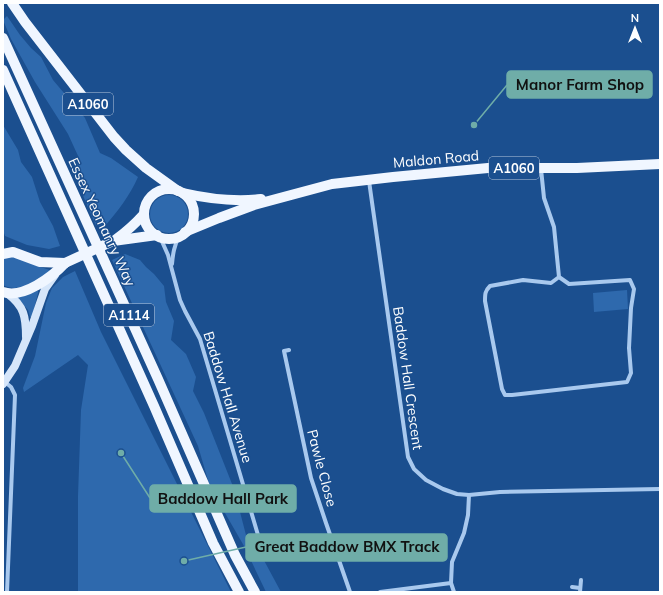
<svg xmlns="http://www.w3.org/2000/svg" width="663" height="595" viewBox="0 0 663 595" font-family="Mulish,sans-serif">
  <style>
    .green { fill: #2e69ad }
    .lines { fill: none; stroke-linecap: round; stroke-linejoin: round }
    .street { stroke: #a9c9ee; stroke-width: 4 }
    .secondary { stroke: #d6e6fa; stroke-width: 8 }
    .primary { stroke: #f0f6ff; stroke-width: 10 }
    .primary-bridge { stroke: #f0f6ff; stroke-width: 10 }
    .labels { text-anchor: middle; stroke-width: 3; stroke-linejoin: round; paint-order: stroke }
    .shield { fill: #1b4f8f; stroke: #bbcadd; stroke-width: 1 }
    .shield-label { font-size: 13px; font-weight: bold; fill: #fff }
    .street-label { font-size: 14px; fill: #fff; stroke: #1b4f8f }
    .leader { fill: none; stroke: #6fada8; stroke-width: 1.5 }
    .callout-dot { fill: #6fada8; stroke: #1b4f8f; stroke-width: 1.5 }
    .callout { fill: #6fada8; stroke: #6fada8; stroke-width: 1.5 }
    .callout-label { font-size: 15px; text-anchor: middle; font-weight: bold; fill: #111 }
  </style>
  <rect width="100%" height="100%" fill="#1b4f8f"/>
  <g class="green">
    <path d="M7,16L20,35L31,48L41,57L53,80L85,118L100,153L111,158L138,177C130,195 118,211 105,226H96L84,198L75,172L79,158L68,134L35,82L11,39L3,20Z"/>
    <polygon points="3,125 18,150 21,162 32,177 40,202 53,226 60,246 49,249 27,245 5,236 3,230"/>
    <circle cx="169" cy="214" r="19"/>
    <polygon points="125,254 140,260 146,267 154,274 164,286 166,302 174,321 171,340 186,354 196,377 193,391 204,413 234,489 246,535 260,553 281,592 266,592 244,546 210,487 198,446 112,260"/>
    <path d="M10,256L29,262L37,266L50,270L51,271C38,280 19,294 3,285V259Z"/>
    <polygon points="75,271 101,332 231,592 78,592 78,496 81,410 88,365 78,355 24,392 23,388 35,356 46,303 52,288 63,277"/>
    <polygon points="627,290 628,309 594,312 593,293"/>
    <polygon points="36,291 38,291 38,293 32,317 30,317 28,310 18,298 18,297"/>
  </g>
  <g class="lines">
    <g class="street">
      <path d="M541,169L544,198L554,227L559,277L551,283L523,280L490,286C485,291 485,294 485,301L502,389L505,395H512L627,382L631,373L629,348L631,308L634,289L630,280L569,284L559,277"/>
      <polyline points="369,181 408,457 414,469 426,480 443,489 457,494 469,495 500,492 660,489"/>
      <polyline points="160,237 168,255 180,300 185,311 200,339 258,535"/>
      <path d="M172,264C173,253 174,247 179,236"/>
      <polyline points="289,350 284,351 311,478 326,523 350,592"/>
      <polyline points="5,382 11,387 15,395 7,592"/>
      <polyline points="572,587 580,588"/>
      <polyline points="380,592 451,583"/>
      <polyline points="454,592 451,583 452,562 464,533 468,515 469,495"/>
      <polyline points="580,592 581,580"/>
    </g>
    <g class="secondary">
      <path d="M8,294C24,306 26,317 26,337"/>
      <polyline points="3,384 15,366 32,326 45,289 55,275"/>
    </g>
    <g class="primary">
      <polyline points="12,3 25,22 114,137 126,150 146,168 178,191"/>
      <polyline points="3,38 158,379 235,555 255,592"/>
      <polyline points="3,70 154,406 213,543 239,592"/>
      <circle cx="169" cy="214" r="25"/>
      <path d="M183,193C209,199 235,202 261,199"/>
      <polyline points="185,232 219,218 254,205 332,184 393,177 488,168 577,168 660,164"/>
      <path d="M115,240C126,232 135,224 144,214"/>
      <polyline points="113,241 157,235"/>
      <polyline points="3,254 13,252 40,262 65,263"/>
      <path d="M3,292C23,299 52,277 65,263"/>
    </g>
    <polyline class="primary-bridge" points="65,263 113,241"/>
  </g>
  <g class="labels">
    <g class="shield">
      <rect x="63" y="93" width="50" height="22" rx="3"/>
      <rect x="489" y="157" width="50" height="22" rx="3"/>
      <rect x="104" y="304" width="50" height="22" rx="3"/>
    </g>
    <g class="shield-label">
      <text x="88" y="109">A1060</text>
      <text x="514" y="173">A1060</text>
      <text x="129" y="320">A1114</text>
    </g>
    <g class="street-label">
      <text transform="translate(436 159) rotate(-5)" y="5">Maldon Road</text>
      <text transform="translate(102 222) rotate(65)" y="5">Essex Yeomanry Way</text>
      <text transform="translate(408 378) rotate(82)" y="5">Baddow Hall Crescent</text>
      <text transform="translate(228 397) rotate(73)" y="5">Baddow Hall Avenue</text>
      <text transform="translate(322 468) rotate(75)" y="5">Pawle Close</text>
    </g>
  </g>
  <path class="leader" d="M474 125L507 85M121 453L150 498M184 561L246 547"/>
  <g class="callout-dot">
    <circle cx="474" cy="125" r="4"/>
    <circle cx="121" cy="453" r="4"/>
    <circle cx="184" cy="561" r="4"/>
  </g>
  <g class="callout">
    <rect x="507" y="71" width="145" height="27" rx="4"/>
    <rect x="150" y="485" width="146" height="27" rx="4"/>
    <rect x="246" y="534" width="201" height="27" rx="4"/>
  </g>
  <g class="callout-label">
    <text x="580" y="90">Manor Farm Shop</text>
    <text x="223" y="504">Baddow Hall Park</text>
    <text x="347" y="552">Great Baddow BMX Track</text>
  </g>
  <rect width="663" height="595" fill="none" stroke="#ffffff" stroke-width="8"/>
  <g transform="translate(635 28)" stroke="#1b4f8f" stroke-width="3" paint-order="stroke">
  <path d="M0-3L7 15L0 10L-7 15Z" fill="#ffffff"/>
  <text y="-6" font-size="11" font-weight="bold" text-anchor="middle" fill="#ffffff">N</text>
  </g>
</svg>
